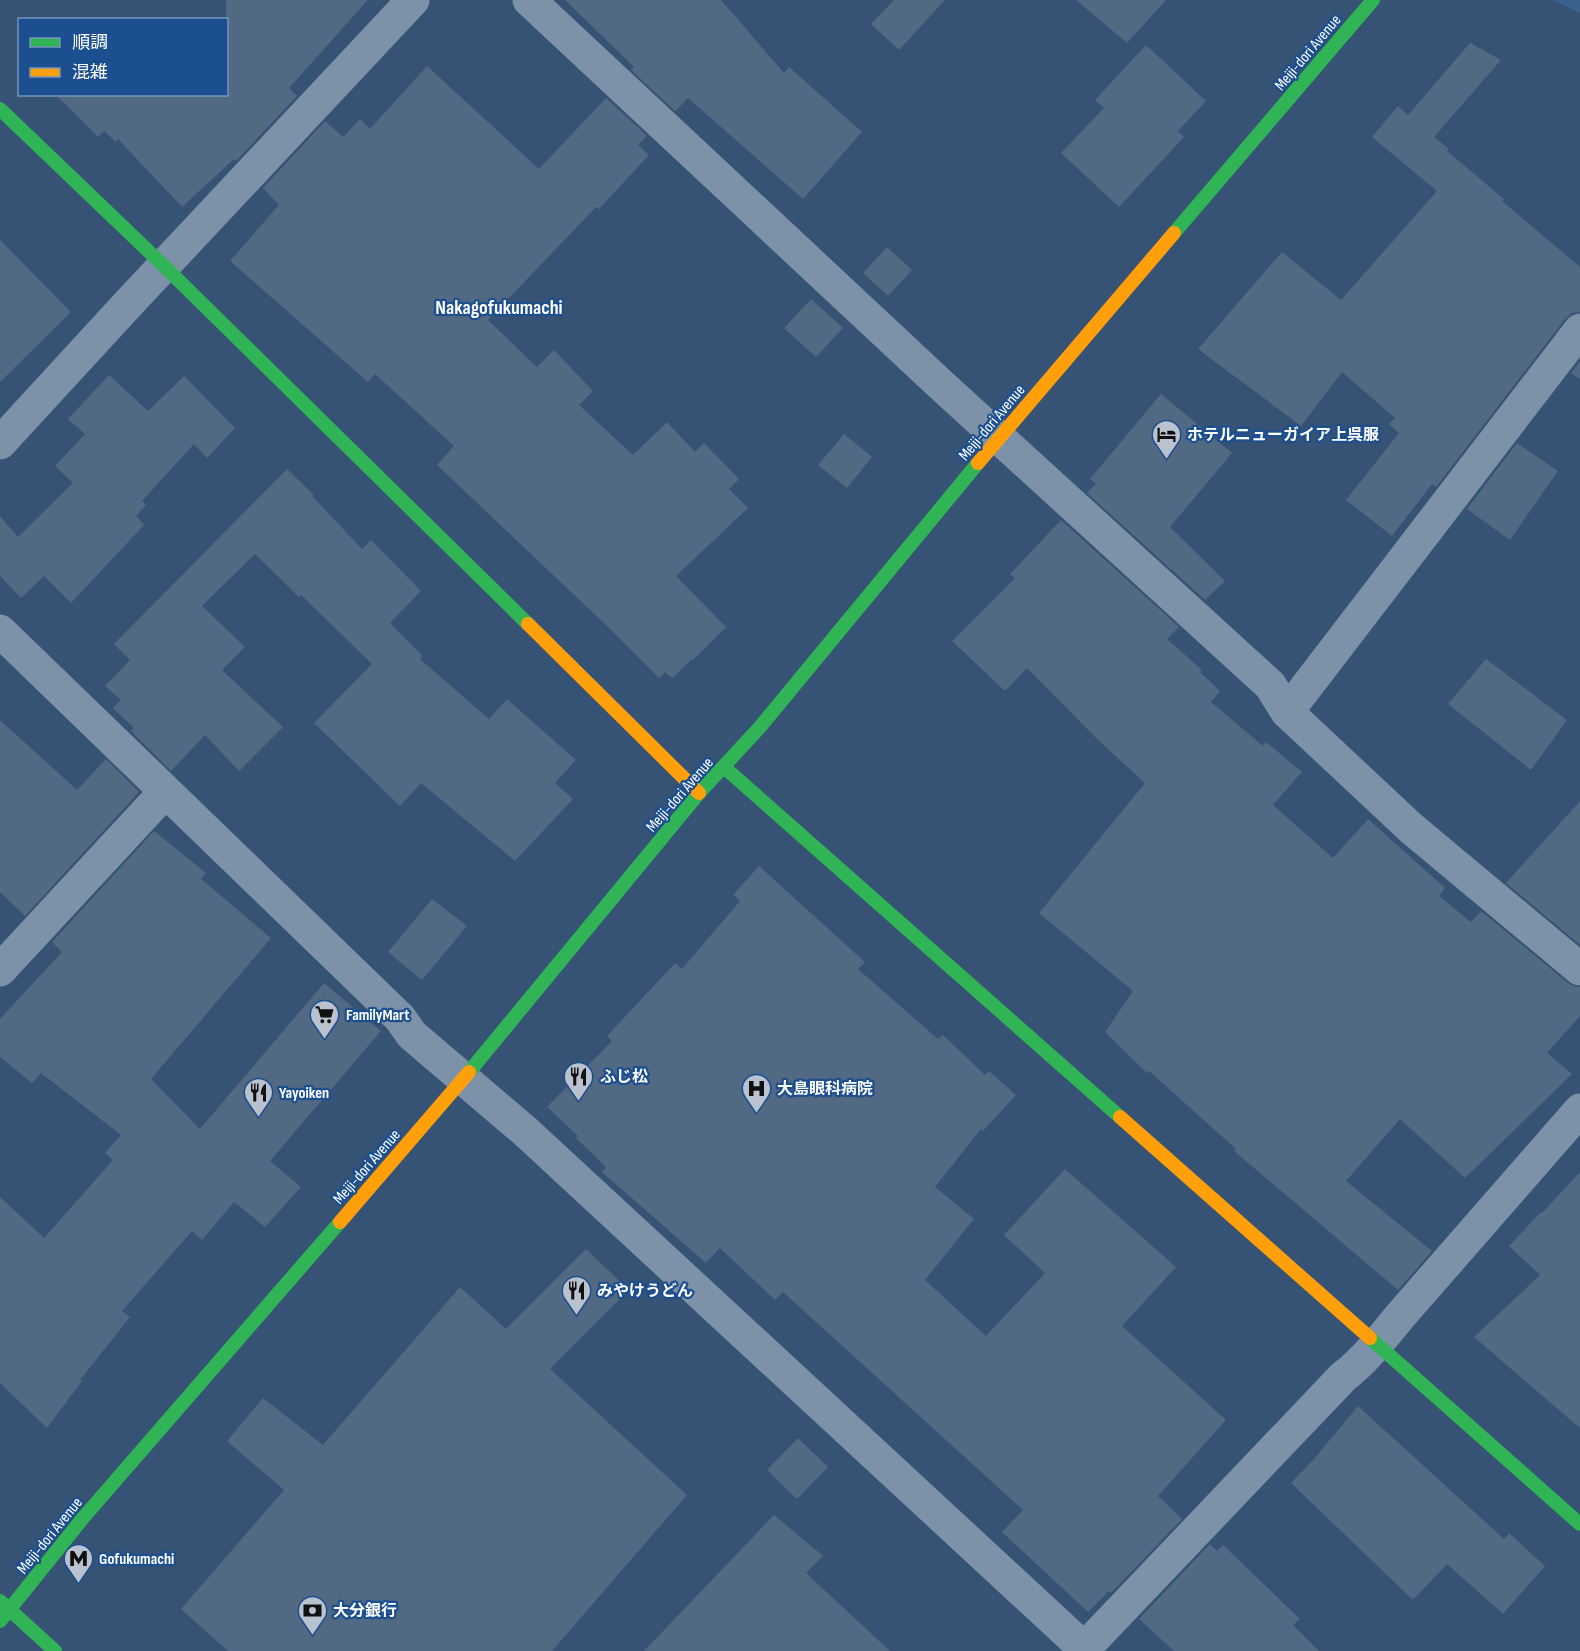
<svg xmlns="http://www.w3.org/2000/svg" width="1580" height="1651" viewBox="0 0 1580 1651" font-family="'Sofia Sans Condensed','Noto Sans JP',sans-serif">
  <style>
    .water { fill: #3b618d }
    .building { fill: #526984 }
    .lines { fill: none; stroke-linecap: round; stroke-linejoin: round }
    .street { stroke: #7d92a8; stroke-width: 33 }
    .fast { stroke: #30b455; stroke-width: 14 }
    .slow { stroke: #ff9f0a; stroke-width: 14 }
    .labels { text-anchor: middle; stroke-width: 4.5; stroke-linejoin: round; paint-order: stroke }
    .street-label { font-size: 16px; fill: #fff; stroke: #1b4f8f }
    .poi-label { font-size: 16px; font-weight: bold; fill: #fff; stroke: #1b4f8f; text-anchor: start }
    .quarter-label { font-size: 20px; font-weight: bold; fill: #fff; stroke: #1b4f8f }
  </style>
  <rect width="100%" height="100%" fill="#365274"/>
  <polygon class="water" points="1553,0 1580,0 1580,13"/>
  <g class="building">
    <polygon points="226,0 368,0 289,88 297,96 236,161 234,159 182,207 118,139 116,142 104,131 98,137 55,94 226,94"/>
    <polygon points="565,0 721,0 784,73 789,67 862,132 803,199 688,98 675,111 631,70 634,67"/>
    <polygon points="894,0 945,0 899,50 871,24"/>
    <polygon points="1076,0 1166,0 1127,43"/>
    <polygon points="1470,43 1501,60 1434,137 1449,149 1447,151 1504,199 1502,201 1580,267 1580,312 1572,313 1565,319 1436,487 1432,484 1392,536 1346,500 1399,433 1389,424 1395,418 1342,372 1301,426 1198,349 1282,252 1341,300 1437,191 1372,137 1398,106 1408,115"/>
    <polygon points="1146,45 1206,101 1178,131 1184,137 1119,207 1061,153 1104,108 1095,100"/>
    <polygon points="427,66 539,169 606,98 647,136 638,145 649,155 599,209 596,207 488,320 537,367 554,350 593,391 579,405 633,455 667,422 695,452 704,443 739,479 729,489 748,508 676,576 726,627 693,660 692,659 672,678 665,672 659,678 607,626 437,465 454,446 375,374 368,382 230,261 279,205 263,188 325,121 343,137 360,119 370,129"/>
    <polygon points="0,240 71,312 0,382"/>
    <polygon points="887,247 912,270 888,296 863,273"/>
    <polygon points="811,299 843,328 816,357 784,328"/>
    <polygon points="1580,361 1580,379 1571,373"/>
    <polygon points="109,375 148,411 184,376 235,428 207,458 194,444 142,501 146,505 136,516 144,525 71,603 44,576 21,598 0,576 0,516 18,537 73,483 55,466 85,434 68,419"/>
    <polygon points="1161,394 1232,453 1170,527 1225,581 1205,600 1087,493 1096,484 1090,479"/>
    <polygon points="844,434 872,457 847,488 818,465"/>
    <polygon points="1517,443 1558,471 1510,540 1467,509"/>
    <polygon points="287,469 314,495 312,496 362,549 371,540 421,591 390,623 423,656 420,659 489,719 507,699 576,760 555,783 573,799 515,861 421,783 400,806 314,723 372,664 301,595 299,597 255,554 202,606 245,647 222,670 283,727 239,771 205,735 171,771 131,731 134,728 113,708 121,700 105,686 130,660 114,644"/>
    <polygon points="1061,520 1179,627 1167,639 1202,670 1200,672 1220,691 1211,702 1263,746 1266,742 1302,772 1273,805 1333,858 1368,819 1445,888 1439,896 1471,922 1481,911 1568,983 1576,987 1580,987 1580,1016 1547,1053 1572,1074 1465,1178 1400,1119 1346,1181 1432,1251 1398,1290 1234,1151 1236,1149 1149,1071 1147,1073 1105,1032 1133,991 1039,913 1145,783 1100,742 1027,668 1005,691 952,641 1015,578 1010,574"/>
    <polygon points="1486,659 1567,720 1531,770 1448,704"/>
    <polygon points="0,720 77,790 106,759 139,792 25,916 0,892"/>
    <polygon points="1580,801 1580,945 1506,883"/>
    <polygon points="154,831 206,873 201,879 271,938 151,1079 200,1129 324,983 381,1031 270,1161 301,1187 265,1227 234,1202 202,1240 192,1231 122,1311 130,1317 80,1380 82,1381 47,1428 0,1383 0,1197 44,1238 113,1160 105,1153 121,1135 41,1073 32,1083 0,1057 0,1019 62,952 52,942"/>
    <polygon points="759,866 865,962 858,969 938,1039 943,1035 985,1075 989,1071 1016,1095 983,1131 981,1129 935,1187 974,1219 925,1280 986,1336 1045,1273 1004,1235 1065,1169 1176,1267 1122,1326 1226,1420 1158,1496 1182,1519 1111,1593 1109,1591 1088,1612 1002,1532 1023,1510 783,1292 775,1300 720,1248 706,1263 602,1172 606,1167 576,1138 578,1136 547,1107 612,1041 607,1036 675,963 682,969 740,901 733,895"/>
    <polygon points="432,899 467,926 422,980 388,952"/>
    <polygon points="1580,1172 1580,1428 1474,1337 1540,1275 1509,1246 1541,1212 1542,1213"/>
    <polygon points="586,1249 629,1290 550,1369 687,1495 552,1651 228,1651 181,1609 284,1490 227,1441 263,1398 323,1445 460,1287 506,1329"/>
    <polygon points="1358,1406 1504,1539 1509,1533 1545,1566 1503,1614 1447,1564 1413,1600 1291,1483 1313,1460"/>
    <polygon points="798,1438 828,1467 797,1499 767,1470"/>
    <polygon points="774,1515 823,1556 806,1573 890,1651 644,1651"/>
    <polygon points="1210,1544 1217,1551 1223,1545 1300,1619 1293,1625 1319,1651 1174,1651 1139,1619"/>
  </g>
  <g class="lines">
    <g class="street">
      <polyline points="529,0 939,383 1270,685 1287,712 1411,828 1580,969"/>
      <polyline points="0,443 127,305 413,0"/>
      <polyline points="0,631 400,1018 412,1035 526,1132 1087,1651"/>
      <polyline points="1287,712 1580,330"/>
      <polyline points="0,970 165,792"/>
      <path d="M1082,1651L1343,1377C1366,1359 1383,1337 1401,1315L1580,1110"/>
    </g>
    <g class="fast">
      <polyline points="0,109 164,266 528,624"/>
      <polyline points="1174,233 1373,0"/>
      <polyline points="724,767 1120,1117"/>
      <polyline points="469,1072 699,793 760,727 978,463"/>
      <polyline points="1370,1338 1580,1524"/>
      <polyline points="0,1601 55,1651"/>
      <polyline points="0,1621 83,1518 340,1222"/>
    </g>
    <g class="slow">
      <polyline points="978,463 1174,233"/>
      <polyline points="528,624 699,793"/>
      <polyline points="1120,1117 1370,1338"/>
      <polyline points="340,1222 469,1072"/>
    </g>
  </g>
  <defs>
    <symbol id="hotel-pin" viewBox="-11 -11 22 30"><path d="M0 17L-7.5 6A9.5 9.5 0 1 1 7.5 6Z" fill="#b9c2ce" stroke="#1b4f8f"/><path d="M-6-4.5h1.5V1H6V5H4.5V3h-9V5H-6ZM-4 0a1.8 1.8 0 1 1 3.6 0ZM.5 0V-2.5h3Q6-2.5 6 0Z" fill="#111"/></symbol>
    <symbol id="supermarket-pin" viewBox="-11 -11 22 30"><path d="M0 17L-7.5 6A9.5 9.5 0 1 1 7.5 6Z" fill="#b9c2ce" stroke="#1b4f8f"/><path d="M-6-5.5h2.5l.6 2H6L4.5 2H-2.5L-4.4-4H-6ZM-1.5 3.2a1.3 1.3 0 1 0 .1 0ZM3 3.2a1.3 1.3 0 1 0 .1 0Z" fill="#111"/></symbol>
    <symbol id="restaurant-pin" viewBox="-11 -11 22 30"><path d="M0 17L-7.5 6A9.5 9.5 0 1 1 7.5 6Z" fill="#b9c2ce" stroke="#1b4f8f"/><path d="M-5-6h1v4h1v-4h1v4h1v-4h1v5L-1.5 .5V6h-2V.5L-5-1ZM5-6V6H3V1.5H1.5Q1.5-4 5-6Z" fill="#111"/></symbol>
    <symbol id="hospital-pin" viewBox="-11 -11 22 30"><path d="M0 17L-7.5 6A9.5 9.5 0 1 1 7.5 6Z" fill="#b9c2ce" stroke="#1b4f8f"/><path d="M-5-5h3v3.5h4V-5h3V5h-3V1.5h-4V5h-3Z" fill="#111"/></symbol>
    <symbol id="metro-pin" viewBox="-11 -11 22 30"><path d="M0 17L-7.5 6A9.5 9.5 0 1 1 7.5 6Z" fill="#b9c2ce" stroke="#1b4f8f"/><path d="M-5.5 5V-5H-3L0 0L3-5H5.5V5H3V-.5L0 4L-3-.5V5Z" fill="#111"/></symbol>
    <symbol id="bank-pin" viewBox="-11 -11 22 30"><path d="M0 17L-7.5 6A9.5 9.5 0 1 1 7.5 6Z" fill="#b9c2ce" stroke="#1b4f8f"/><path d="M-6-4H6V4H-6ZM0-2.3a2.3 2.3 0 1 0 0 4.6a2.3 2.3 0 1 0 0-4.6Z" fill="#111"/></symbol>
  </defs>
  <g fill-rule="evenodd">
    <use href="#hotel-pin" x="1150" y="418" width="33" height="45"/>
    <use href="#supermarket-pin" x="308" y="998" width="33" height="45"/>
    <use href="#restaurant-pin" x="562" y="1060" width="33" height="45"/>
    <use href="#hospital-pin" x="740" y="1072" width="33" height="45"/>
    <use href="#restaurant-pin" x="242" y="1076" width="33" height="45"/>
    <use href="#restaurant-pin" x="560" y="1274" width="33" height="45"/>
    <use href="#metro-pin" x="62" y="1542" width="33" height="45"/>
    <use href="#bank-pin" x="296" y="1594" width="33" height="45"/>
  </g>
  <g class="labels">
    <g class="street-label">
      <text transform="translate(1307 52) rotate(-50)" y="6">Meiji-dori Avenue</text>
      <text transform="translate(991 422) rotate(-50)" y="6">Meiji-dori Avenue</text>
      <text transform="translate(679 794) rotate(-49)" y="6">Meiji-dori Avenue</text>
      <text transform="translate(366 1166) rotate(-49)" y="6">Meiji-dori Avenue</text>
      <text transform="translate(49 1535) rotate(-51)" y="6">Meiji-dori Avenue</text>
    </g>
    <g class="poi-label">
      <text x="1187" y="440">ホテルニューガイア上呉服</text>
      <text x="346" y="1020">FamilyMart</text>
      <text x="600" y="1082">ふじ松</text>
      <text x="777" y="1094">大島眼科病院</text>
      <text x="279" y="1098">Yayoiken</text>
      <text x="597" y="1296">みやけうどん</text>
      <text x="99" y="1564">Gofukumachi</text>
      <text x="333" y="1616">大分銀行</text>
    </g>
    <g class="quarter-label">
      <text x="499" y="314">Nakagofukumachi</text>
    </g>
  </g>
  <rect x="18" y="18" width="210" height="78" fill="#1b4f8f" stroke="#7695bc" stroke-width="1.5"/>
  <rect x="30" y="38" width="30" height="9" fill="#30b455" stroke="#7695bc" stroke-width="1.5"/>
  <text x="72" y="48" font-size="18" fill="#ffffff">順調</text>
  <rect x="30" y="68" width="30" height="9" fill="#ff9f0a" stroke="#7695bc" stroke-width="1.5"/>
  <text x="72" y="78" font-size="18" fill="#ffffff">混雑</text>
</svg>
